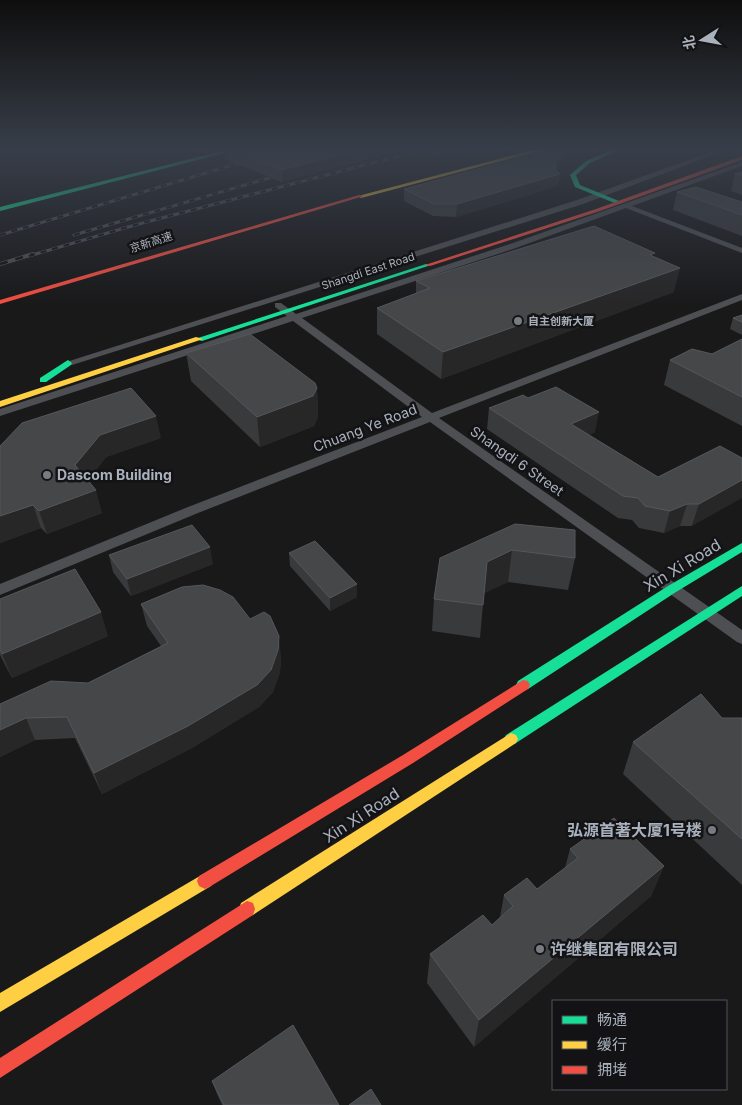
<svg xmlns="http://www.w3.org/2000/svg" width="742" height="1105" viewBox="0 0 742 1105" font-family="Inter,'Noto Sans SC',sans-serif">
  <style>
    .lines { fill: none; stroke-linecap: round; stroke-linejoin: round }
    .street { fill: #4d4f53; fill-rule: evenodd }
    .fast { fill: #16e098; fill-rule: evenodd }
    .slow { fill: #ffcf43; fill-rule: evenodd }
    .jam { fill: #f24e42; fill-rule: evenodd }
    .rail-far1-casing { stroke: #4d4f52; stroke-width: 3 }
    .rail-casing { stroke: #4d4f52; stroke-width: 4 }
    .rail-far1 { stroke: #131316; stroke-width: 2; stroke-dasharray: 6; stroke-linecap: butt }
    .rail { stroke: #131316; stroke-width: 2.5; stroke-dasharray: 8; stroke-linecap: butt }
    .wall { fill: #393a3c }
    .shaded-wall { fill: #272728 }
    .building { fill: #454749; stroke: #55575b }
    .poi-dot { fill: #777c83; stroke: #131316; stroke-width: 2 }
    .labels { text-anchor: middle; stroke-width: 5; stroke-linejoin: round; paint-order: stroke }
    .far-street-label { font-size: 11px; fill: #a9b1bc; stroke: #131316 }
    .far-poi-label { font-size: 11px; font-weight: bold; fill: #a9b1bc; stroke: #131316; text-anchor: start }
    .street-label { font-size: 14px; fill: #a9b1bc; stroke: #131316 }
    .poi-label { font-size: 14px; font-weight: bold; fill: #a9b1bc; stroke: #131316; text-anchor: start }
    .near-street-label { font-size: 16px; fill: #a9b1bc; stroke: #131316 }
    .near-poi-label { font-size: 16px; font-weight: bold; fill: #a9b1bc; stroke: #131316; text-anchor: end }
  </style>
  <rect width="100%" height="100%" fill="#19191a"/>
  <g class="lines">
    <g class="street">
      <polygon points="719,149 729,149 583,204 72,365 64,365 63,363 577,200"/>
      <polygon points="742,162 742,166 632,206 742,248 742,253 626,208 513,249 302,318 432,413 742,294 742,300 439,418 742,630 742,644 737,642 430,422 198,513 0,595 0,584 188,507 422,417 293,321 0,416 0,409 287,316 275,307 275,303 281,303 296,314 507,245"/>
    </g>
    <g class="fast">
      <polygon points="230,149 240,149 0,211 0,207"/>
      <polygon points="614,149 622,149 590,163 576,175 580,185 619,201 619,203 617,204 575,187 570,175 586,161"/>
      <polygon points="426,264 431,265 202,341 195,339"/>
      <polygon points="68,360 72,363 71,365 46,382 40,382 40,378"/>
      <polygon points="742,543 742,552 676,592 528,689 523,690 518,689 516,685 518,681 668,586"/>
      <polygon points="742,586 742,596 516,743 511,745 506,743 504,739 506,735"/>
    </g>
    <g class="slow">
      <polygon points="537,149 547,149 361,198 358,196"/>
      <polygon points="196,337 203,339 0,407 0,401"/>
      <polygon points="511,733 516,735 518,739 516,743 253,915 247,917 241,915 239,909 241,903"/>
      <polygon points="205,873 211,876 213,881 211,886 0,1012 0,993"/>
    </g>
    <g class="jam">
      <polygon points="742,156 742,160 600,211 430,266 425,265 596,209"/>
      <polygon points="359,195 364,196 0,304 0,300"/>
      <polygon points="523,680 528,681 530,685 528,689 413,763 211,886 205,889 199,886 197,881 199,876 403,755"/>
      <polygon points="247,901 253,903 255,909 253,915 0,1078 0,1058"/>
    </g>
    <defs>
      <g id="rail-far1">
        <polyline points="0,235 252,159"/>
        <polyline points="74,235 286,173"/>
        <polyline points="29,256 135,225 426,149"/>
      </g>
      <polyline id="rail" points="0,264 33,254"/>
    </defs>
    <use href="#rail-far1" class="rail-far1-casing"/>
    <use href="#rail" class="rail-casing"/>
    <use href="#rail-far1" class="rail-far1"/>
    <use href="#rail" class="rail"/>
  </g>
  <g class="wall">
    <polygon points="224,149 405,149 282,182 225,159"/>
    <polygon points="416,149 483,149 441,159"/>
    <polygon points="552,149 569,149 568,156 556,170 558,186 456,217 433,216 404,201 404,189"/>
    <polygon points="742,172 742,195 731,191 735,174"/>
    <polygon points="677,192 742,202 742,236 673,210"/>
    <polygon points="654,257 674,292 441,379 377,334 377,308 416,294 416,281"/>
    <polygon points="742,315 742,335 730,329 733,318"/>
    <polygon points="742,339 742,426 664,385 670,360 712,354"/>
    <polygon points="186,353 317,388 318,417 314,426 260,447 191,381"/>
    <polygon points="528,398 595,432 589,435 658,477 720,446 692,526 680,526 664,533 639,528 632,520 618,518 487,429 489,408"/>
    <polygon points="161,438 106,457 88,480 102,513 47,534 41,528 0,543 0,446"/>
    <polygon points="515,524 575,558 568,590 508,582 484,593 480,638 432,631 434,599"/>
    <polygon points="289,553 357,584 357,597 330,611 290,566"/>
    <polygon points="109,555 213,564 131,596 113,572"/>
    <polygon points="0,599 108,636 12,678 0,655"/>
    <polygon points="141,604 281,657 280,672 273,692 259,707 192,748 102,794 75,738 35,740 0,757 0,704 88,683 161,646 147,626"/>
    <polygon points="722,718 742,718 742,885 623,774 633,742"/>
    <polygon points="570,849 664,866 651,896 474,1047 427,983 430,954 492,925 500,917 504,895 537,889 565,868"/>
    <polygon points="212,1081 339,1105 222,1105 217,1094"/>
  </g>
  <g class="shaded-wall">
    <polygon points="362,149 405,149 282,182 282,170"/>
    <polygon points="441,149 483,149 441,159"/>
    <polygon points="566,149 569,149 568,156 556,170 560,174 558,186 456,217 457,204 557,159"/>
    <polygon points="680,268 674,292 441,379 443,352"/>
    <polygon points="317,388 318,417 314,426 260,447 257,417"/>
    <polygon points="599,412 595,432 567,445 571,424"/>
    <polygon points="156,416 161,438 106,457 82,488 75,465 100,435"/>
    <polygon points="742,480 742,498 692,526 699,504"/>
    <polygon points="96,490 102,513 47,534 39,511"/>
    <polygon points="687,504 680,526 664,533 670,511"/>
    <polygon points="33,505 41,528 0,543 0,516"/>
    <polygon points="210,547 213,564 131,596 127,579"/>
    <polygon points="512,550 508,582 483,594 487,562"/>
    <polygon points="357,584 357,597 330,611 330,598"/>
    <polygon points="101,612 108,636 12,678 2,654"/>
    <polygon points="279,636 281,657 280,672 273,692 259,707 192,748 102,794 94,773"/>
    <polygon points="26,718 35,740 0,757 0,730"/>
    <polygon points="664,866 651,896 474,1047 479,1020"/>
  </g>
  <g class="building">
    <polygon points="228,149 362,149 282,170"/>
    <polygon points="552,149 566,149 557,159 555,169 560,174 457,204 434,204 404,189"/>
    <polygon points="742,172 742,176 735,174"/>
    <polygon points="696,187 742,202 742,215 677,192"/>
    <polygon points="594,226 655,253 650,255 680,268 443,352 377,308 430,288 416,281"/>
    <polygon points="742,315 742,322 733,318"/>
    <polygon points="250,334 315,383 317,388 313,396 257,417 186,353"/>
    <polygon points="742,339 742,397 670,360 692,349 712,354"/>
    <polygon points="556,387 599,412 571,424 658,477 720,446 742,458 742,480 699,504 687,504 670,511 645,506 638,498 623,496 489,408 523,395 528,398"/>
    <polygon points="131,388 156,416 100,435 75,465 96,490 39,511 33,505 0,516 0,446 22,423"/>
    <polygon points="515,524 575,530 575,558 512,550 487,562 483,605 434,599 440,558"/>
    <polygon points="192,525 210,547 127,579 109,555"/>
    <polygon points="315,541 357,584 330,598 289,553"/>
    <polygon points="75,569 101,612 2,654 0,649 0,599"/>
    <polygon points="203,585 220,590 233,597 250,619 264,612 270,616 279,636 278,650 271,670 257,685 188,726 94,773 67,717 26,718 0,730 0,704 51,681 88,683 168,643 141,604 182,587"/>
    <polygon points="701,694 722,718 742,718 742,839 633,742"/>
    <polygon points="614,818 664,866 479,1020 430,954 483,915 492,925 513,906 504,895 527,878 537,889 578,858 570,849"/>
    <polygon points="293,1025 339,1105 224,1105 212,1081"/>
    <polygon points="371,1089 381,1105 349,1105"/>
  </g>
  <linearGradient id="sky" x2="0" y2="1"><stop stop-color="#0e0e0e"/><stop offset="0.49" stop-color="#383e49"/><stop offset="1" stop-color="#383e49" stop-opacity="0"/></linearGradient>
  <rect width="742" height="304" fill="url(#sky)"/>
  <g class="poi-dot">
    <circle cx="518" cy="321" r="5"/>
    <circle cx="47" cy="475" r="5"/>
    <circle cx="712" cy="830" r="5"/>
    <circle cx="540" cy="949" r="5"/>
  </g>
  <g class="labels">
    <g class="far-street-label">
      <text transform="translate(151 242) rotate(-18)" y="4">京新高速</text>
      <text transform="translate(368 271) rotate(-18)" y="4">Shangdi East Road</text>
    </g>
    <g class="far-poi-label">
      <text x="528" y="325">自主创新大厦</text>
    </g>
    <g class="street-label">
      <text transform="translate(365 428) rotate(-21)" y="5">Chuang Ye Road</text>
      <text transform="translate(517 461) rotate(35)" y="5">Shangdi 6 Street</text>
    </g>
    <g class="poi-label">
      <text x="57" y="480">Dascom Building</text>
    </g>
    <g class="near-street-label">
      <text transform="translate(682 565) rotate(-31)" y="6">Xin Xi Road</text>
      <text transform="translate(361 815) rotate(-33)" y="6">Xin Xi Road</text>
    </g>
    <g class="near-poi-label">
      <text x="702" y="836">弘源首著大厦1号楼</text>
      <text x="550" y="955" text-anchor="start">许继集团有限公司</text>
    </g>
  </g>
  <rect x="552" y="1000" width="175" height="90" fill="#131316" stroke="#4f5258"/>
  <rect x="562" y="1016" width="25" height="8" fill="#16e098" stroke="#4f5258"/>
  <text x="597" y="1025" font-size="15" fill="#a9b1bc">畅通</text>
  <rect x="562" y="1041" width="25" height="8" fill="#ffcf43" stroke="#4f5258"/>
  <text x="597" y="1050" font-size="15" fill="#a9b1bc">缓行</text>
  <rect x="562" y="1066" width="25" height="8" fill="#f24e42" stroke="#4f5258"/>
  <text x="597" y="1075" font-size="15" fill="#a9b1bc">拥堵</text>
  <g transform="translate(702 40) rotate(259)" stroke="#131316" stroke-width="4" paint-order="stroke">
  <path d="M0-4L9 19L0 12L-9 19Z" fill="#a9b1bc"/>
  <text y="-8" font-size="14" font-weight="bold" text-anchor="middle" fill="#a9b1bc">北</text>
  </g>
</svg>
